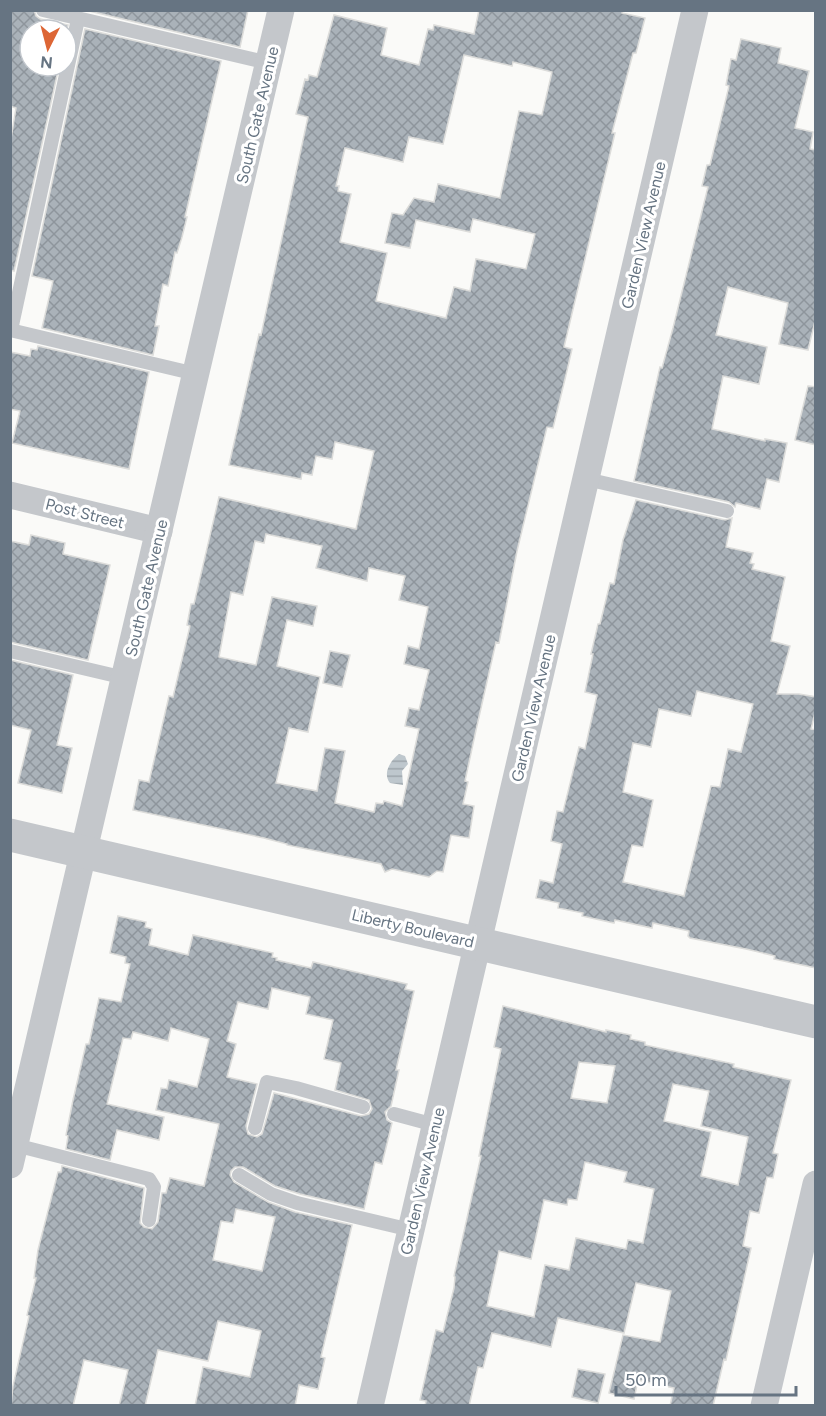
<svg xmlns="http://www.w3.org/2000/svg" width="826" height="1416" viewBox="0 0 826 1416" font-family="Figtree,sans-serif">
  <style>
    .water { fill: url(#water-rules) }
    .building { fill: url(#building-cross-hatch); stroke: #dcdcda; stroke-width: 1.5; fill-rule: evenodd }
    .lines { fill: none; stroke-linecap: round; stroke-linejoin: round }
    .service { stroke: #c4c7cb; stroke-width: 14 }
    .minor { stroke: #c4c7cb; stroke-width: 27 }
    .tertiary { stroke: #c4c7cb; stroke-width: 33 }
    .labels { text-anchor: middle; stroke-width: 6; stroke-linejoin: round; paint-order: stroke }
    .street-label { font-size: 16px; fill: #667482; stroke: #fff }
  </style>
  <defs>
    <pattern id="water-rules" width="6" height="5" patternUnits="userSpaceOnUse" patternTransform="scale(1.5)"><rect width="6" height="5" fill="#bec7cd"/><path d="M0 2.5h6" fill="none" stroke="#9ea6ac"/></pattern>
    <pattern id="building-cross-hatch" width="8" height="8" patternUnits="userSpaceOnUse" patternTransform="scale(1.5)"><rect width="8" height="8" fill="#aab2b9"/><path d="M0 0l8 8M0 8l8-8" fill="none" stroke="#8e959c"/></pattern>
  </defs>
  <rect width="100%" height="100%" fill="#fafaf8"/>
  <path class="water" d="M399,754L405,756L408,764L402,771L403,785L390,783C382,773 391,760 399,754Z"/>
  <g class="building">
    <polygon points="10,10 34,10 36,16 40,19 68,25 66,32 66,30 30,30 30,66 59,66 14,271 10,270 10,145 16,108 10,106"/>
    <polygon points="85,10 248,10 240,47"/>
    <path d="M479,10H623L622,13L645,18L636,53H633L612,133H615L564,347L572,349L565,379L553,428L547,427L517,551L499,643L496,642L476,730L465,781L468,782L463,804L474,806L469,838L451,835L443,872L437,871L429,877L392,869L385,872L381,864L287,845V844L264,838L133,810L139,780L149,782L169,696L173,697L190,626L187,625L191,604H194L219,497L356,529L374,451L335,442L332,459L316,456L312,475L302,473L301,479L229,465L259,334L261,335L308,117L296,114L305,79L308,80L309,75L317,77L334,15L387,28L381,55L419,65L428,29L433,30L434,25L474,34ZM464,55L512,66L513,62L552,72L542,115L519,111L500,198L438,184L434,202L414,198L403,215L392,213L385,243L410,248L416,220L470,232L473,219L535,234L526,269L476,259L470,291L454,287L446,318L376,301L387,253L340,242L351,194L338,191L339,186H336L345,148L403,162L409,137L443,144ZM266,534L322,546L316,568L367,581L369,568L405,576L399,600L428,607L419,649L408,646L404,664L429,670L419,710L409,708L405,726L419,729L402,806L384,801L383,804L376,803L374,812L335,803L345,751L325,748L317,791L276,783L289,728L308,732L320,677L277,666L287,620L313,626L317,606L272,597L256,665L219,657L231,592L243,595L255,541L264,543Z"/>
    <polygon points="85,29 221,61 185,217 187,217 182,237 177,253 175,252 168,286 163,284 155,326 159,326 153,355 42,328 53,281 32,276"/>
    <polygon points="741,39 781,48 778,63 809,71 795,128 813,132 810,149 816,150 816,317 808,350 779,344 788,303 728,287 716,335 767,347 759,384 723,376 712,429 765,441 765,439 787,443 779,482 767,479 760,509 736,503 735,507 729,502 634,481 660,367 662,368 673,328 708,187 702,186 707,165 710,165 729,86 726,85 731,59 736,60"/>
    <polygon points="38,346 149,372 129,469 12,443 20,411 10,409 10,352 30,356 31,349 37,350"/>
    <polygon points="808,386 816,387 816,445 795,440"/>
    <path d="M636,500L725,520L732,518L726,547L753,553L750,563L754,564L752,569L785,577L771,641L790,646L777,694H799L816,697V709L811,729L816,730V968L774,959L775,956L746,949L690,938L688,936L689,931L653,923L652,928L615,920L614,923L582,916L583,913L558,908L559,903L536,898L540,880L553,883L562,844L551,841L557,811L563,812L579,747L585,749L597,695L585,692L593,654H591L598,624H600L610,583L614,584L623,540ZM697,691L753,704L741,752L728,749L720,787L711,786L684,896L623,882L632,845L643,847L653,800L623,792L633,743L651,747L659,709L691,716Z"/>
    <polygon points="31,535 65,543 63,554 110,565 88,660 10,642 10,541 29,545"/>
    <polygon points="330,651 350,655 342,687 323,683"/>
    <polygon points="10,660 73,675 57,745 72,748 62,793 18,783 31,730 10,725"/>
    <path d="M118,916L146,922L145,927L152,929L149,945L188,955L193,935L273,953L272,957L277,958L276,960L311,968L313,962L407,984L405,989L414,991L396,1070H399L391,1106L385,1112L387,1120L392,1123L382,1164L375,1162L364,1209L300,1194L275,1186L243,1167H235L231,1171L230,1175L234,1182L268,1202L295,1212L352,1225L321,1357L325,1358L318,1389L299,1385L295,1406H195L203,1367L250,1377L261,1331L218,1321L208,1361L158,1350L145,1406H119L128,1370L84,1360L73,1406H11L13,1386L29,1316L27,1315L36,1278H34L38,1250L58,1172H61L62,1166L144,1188L140,1223L144,1227L152,1229L158,1222L162,1193H166L170,1178L204,1186L219,1124L156,1110L161,1088L167,1089L169,1080L197,1087L209,1039L171,1028L168,1041L133,1032L131,1039L123,1038L107,1104L164,1117L159,1140L117,1130L110,1160L66,1149L68,1136L66,1135L73,1100L86,1044H89L99,998L121,1002L130,964L125,963L126,957L110,953ZM272,988L310,997L306,1014L333,1020L324,1059L341,1063L335,1090L369,1100L372,1109L369,1114L361,1116L274,1093L262,1134L257,1137L248,1134L246,1126L257,1084L227,1077L236,1044L227,1041L238,1002L268,1009ZM236,1209L275,1217L262,1271L213,1260L221,1221L233,1223Z"/>
    <path d="M503,1006L606,1032V1030L631,1035L630,1039L645,1042V1045L734,1064L733,1067L791,1080L773,1153L778,1154L773,1178L767,1177L759,1213L750,1211L743,1246L751,1248L726,1360L724,1359L713,1406H670L674,1388L638,1380L634,1399L609,1393L623,1335L660,1342L671,1291L636,1283L624,1333L558,1318L551,1347L492,1333L483,1368L478,1367L469,1406H425L426,1401L420,1400L436,1330L443,1332L454,1288L455,1277L454,1276L481,1156H479L501,1049L494,1047ZM579,1062L615,1066L607,1103L571,1098ZM673,1084L709,1091L701,1126L748,1137L738,1185L701,1176L711,1132L664,1121ZM585,1162L627,1172L624,1182L654,1189L643,1243L628,1240L626,1249L576,1238L569,1270L545,1265L534,1317L487,1306L499,1251L531,1259L544,1200L567,1205L568,1199L577,1200Z"/>
    <polygon points="578,1369 605,1374 598,1403 572,1397"/>
  </g>
  <g class="lines">
    <g class="service">
      <polyline points="43,10 269,63"/>
      <polyline points="10,330 196,374"/>
      <polyline points="11,330 78,19"/>
      <polyline points="586,479 727,511"/>
      <polyline points="10,651 125,678"/>
      <polyline points="394,1114 435,1125"/>
      <polyline points="255,1128 267,1082 296,1088 363,1107"/>
      <polyline points="15,1145 149,1179 154,1187 149,1220"/>
      <polyline points="239,1175 271,1194 297,1203 411,1230"/>
    </g>
    <g class="minor">
      <polyline points="10,495 159,531"/>
      <polyline points="10,1165 281,10"/>
      <polyline points="370,1406 695,10"/>
      <polyline points="764,1406 816,1184"/>
    </g>
    <polyline class="tertiary" points="10,835 816,1022"/>
  </g>
  <g class="labels">
    <g class="street-label">
      <text transform="translate(257 115) rotate(-77)" y="6">South Gate Avenue</text>
      <text transform="translate(643 235) rotate(-77)" y="6">Garden View Avenue</text>
      <text transform="translate(85 513) rotate(14)" y="6">Post Street</text>
      <text transform="translate(146 588) rotate(-77)" y="6">South Gate Avenue</text>
      <text transform="translate(533 708) rotate(-77)" y="6">Garden View Avenue</text>
      <text transform="translate(413 928) rotate(13)" y="6">Liberty Boulevard</text>
      <text transform="translate(422 1181) rotate(-77)" y="6">Garden View Avenue</text>
    </g>
  </g>
  <rect width="826" height="1416" fill="none" stroke="#667482" stroke-width="24"/>
  <g transform="translate(48 48) rotate(186)"><circle r="28" fill="#ffffff" stroke="#c2c7cd" stroke-width="1.5"/>
  <path d="M0-4.5L10 22L0 15L-10 22Z" fill="#dd6635"/>
  <text y="-9" font-size="16" font-weight="bold" text-anchor="middle" fill="#667482">N</text>
  </g>
  <path d="M616 1386v9h180v-9" fill="none" stroke="#667482" stroke-width="3"/>
  <text x="625" y="1386" font-size="18" fill="#667482" stroke="#ffffff" stroke-width="4.5" paint-order="stroke">50 m</text>
</svg>
